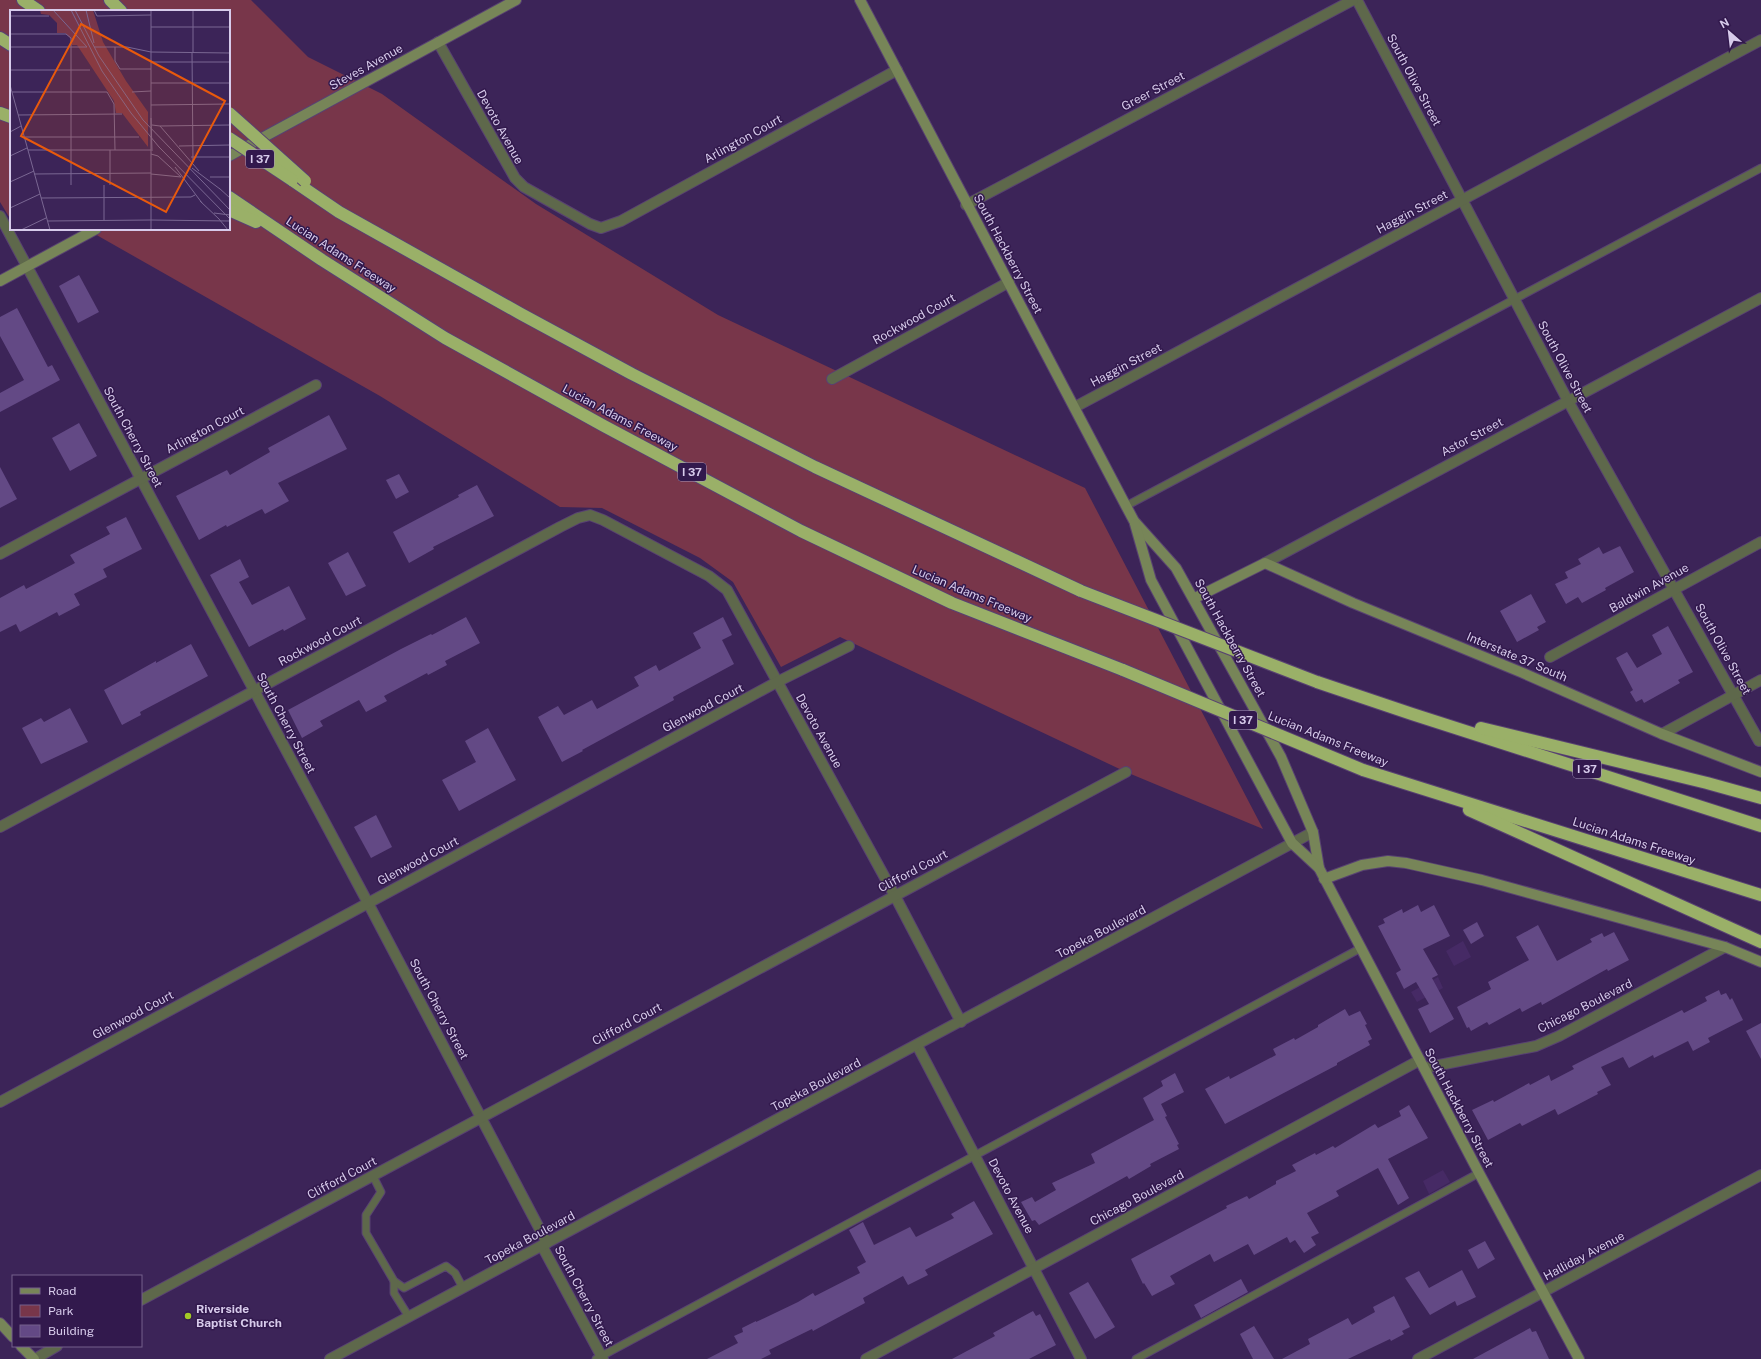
<svg xmlns="http://www.w3.org/2000/svg" width="1761" height="1359" viewBox="0 0 1761 1359" font-family="'Public Sans',sans-serif">
  <style>
    .built { fill: #462a65 }
    .green { fill: #78364a }
    .building { fill: #634985 }
    .lines { fill: none; stroke-linecap: round; stroke-linejoin: round }
    .lane-casing { stroke: #584272; stroke-width: 9 }
    .street-casing { stroke: #584272; stroke-width: 12 }
    .secondary-casing { stroke: #584272; stroke-width: 12 }
    .highway-casing { stroke: #584272; stroke-width: 14 }
    .lane { stroke: #5e684b; stroke-width: 7 }
    .street { stroke: #5e684b; stroke-width: 10 }
    .secondary { stroke: #778558; stroke-width: 10 }
    .highway { stroke: #9ab068; stroke-width: 12 }
    .highway-bridge-casing { stroke: #584272; stroke-width: 14; stroke-linecap: butt }
    .highway-bridge { stroke: #9ab068; stroke-width: 12 }
    .poi-dot { fill: #a3c926; stroke: #32194d; stroke-width: 1.5 }
    .labels { text-anchor: middle; stroke-width: 3; stroke-linejoin: round; paint-order: stroke }
    .shield { fill: #32194d; stroke: #a696bc; stroke-width: 1 }
    .shield-label { font-size: 11px; font-weight: bold; fill: #d7cbeb }
    .street-label { font-size: 12px; fill: #d7cbeb; stroke: #32194d }
    .poi-label { font-size: 12px; font-weight: bold; fill: #d7cbeb; stroke: #32194d; text-anchor: start }
    .inset-road { fill: none; stroke: #7a6793; stroke-width: 1 }
    .view { fill: #e8590c; fill-opacity: 0.15; stroke: #e8590c; stroke-width: 2 }
    .inset-edge { fill: none; stroke: #d7cbeb; stroke-width: 2 }
  </style>
  <rect width="100%" height="100%" fill="#3c2458"/>
  <g class="built">
    <polygon points="1463,941 1471,957 1454,966 1446,951"/>
    <polygon points="1438,977 1443,988 1417,1002 1411,992"/>
    <polygon points="1443,1170 1450,1182 1429,1194 1423,1181"/>
  </g>
  <polygon class="green" points="0,0 251,0 308,57 382,94 536,204 718,315 1085,488 1263,829 1126,772 840,637 781,667 733,582 700,558 602,508 560,507 380,396 86,229 229,229 229,11 11,11 11,220 0,202"/>
  <g class="building">
    <polygon points="79,275 99,312 78,323 59,286"/>
    <polygon points="17,308 48,367 52,365 60,380 0,412 0,393 24,380 0,336 0,317"/>
    <polygon points="329,415 347,449 278,483 289,501 265,514 262,509 227,527 226,525 199,540 176,496 227,470 230,475 270,452 268,448"/>
    <polygon points="79,423 97,456 70,471 52,438"/>
    <polygon points="0,467 17,499 0,508"/>
    <polygon points="399,474 409,492 396,499 386,480"/>
    <polygon points="477,485 494,516 433,547 434,549 409,563 393,532 459,497 458,495"/>
    <polygon points="126,517 142,549 103,569 107,577 74,594 80,605 59,616 57,612 20,632 16,624 0,632 0,598 24,585 26,589 75,563 70,555 110,534 106,527"/>
    <polygon points="1620,546 1634,572 1605,588 1606,590 1582,603 1578,597 1566,604 1555,584 1568,578 1565,572 1581,564 1578,559 1599,547 1603,554"/>
    <polygon points="348,552 366,586 346,596 328,563"/>
    <polygon points="240,559 249,577 239,582 252,605 289,586 306,619 284,631 283,629 249,647 210,575"/>
    <polygon points="1531,594 1546,622 1537,627 1539,630 1517,642 1500,611"/>
    <polygon points="466,617 480,643 445,661 447,665 428,675 427,673 384,696 387,701 366,712 359,700 320,721 323,726 302,738 288,710 401,649 431,634 432,635"/>
    <polygon points="723,617 732,635 722,640 734,664 673,697 674,700 582,750 583,751 562,762 538,717 558,706 564,715 592,700 597,709 639,686 634,677 656,665 659,671 701,648 693,633"/>
    <polygon points="1668,626 1693,672 1678,680 1680,683 1644,703 1642,699 1636,702 1630,692 1633,690 1616,658 1627,652 1637,668 1662,654 1652,635"/>
    <polygon points="191,644 208,676 140,712 141,715 122,725 104,690 156,661 156,663"/>
    <polygon points="70,708 88,742 41,764 22,728 41,718 44,722"/>
    <polygon points="488,728 516,780 459,811 442,780 476,762 465,741"/>
    <polygon points="376,815 392,847 371,858 354,827"/>
    <polygon points="1418,905 1421,912 1434,905 1450,936 1423,949 1438,975 1432,978 1454,1019 1430,1033 1418,1009 1429,1004 1416,982 1404,989 1396,973 1401,970 1378,926 1385,923 1383,919 1402,909 1403,913"/>
    <polygon points="1477,922 1484,936 1471,944 1463,930"/>
    <polygon points="1538,925 1557,961 1592,942 1590,939 1602,933 1604,937 1614,932 1629,960 1608,971 1607,969 1542,1005 1541,1002 1522,1012 1520,1008 1489,1025 1487,1022 1471,1031 1469,1027 1467,1028 1457,1007 1491,989 1488,982 1529,960 1516,937"/>
    <polygon points="1719,990 1721,995 1726,993 1730,1000 1732,998 1743,1020 1708,1038 1710,1042 1693,1051 1688,1041 1654,1058 1653,1055 1629,1068 1623,1057 1601,1067 1611,1085 1597,1092 1598,1094 1558,1115 1555,1109 1522,1126 1520,1123 1488,1140 1472,1110 1493,1100 1494,1102 1529,1083 1530,1085 1549,1075 1551,1081 1574,1069 1572,1066 1682,1010 1684,1013 1707,1001 1705,997"/>
    <polygon points="1345,1009 1349,1016 1360,1011 1367,1024 1365,1025 1372,1039 1368,1041 1370,1045 1337,1063 1337,1065 1225,1124 1205,1089 1229,1076 1230,1079 1276,1055 1273,1049 1294,1038 1295,1040 1318,1027 1318,1025"/>
    <polygon points="1761,1023 1761,1059 1746,1031"/>
    <polygon points="1175,1073 1184,1092 1161,1104 1167,1116 1165,1117 1179,1144 1177,1145 1179,1149 1150,1164 1151,1166 1129,1179 1127,1176 1039,1225 1035,1220 1032,1221 1021,1202 1032,1197 1035,1202 1056,1190 1052,1183 1095,1163 1091,1154 1154,1120 1143,1098 1163,1086 1161,1081"/>
    <polygon points="1409,1105 1428,1138 1388,1159 1409,1198 1398,1205 1378,1168 1336,1191 1339,1196 1307,1213 1319,1233 1311,1237 1316,1245 1304,1253 1295,1240 1290,1243 1287,1237 1254,1255 1248,1244 1214,1262 1210,1254 1170,1276 1175,1284 1152,1296 1144,1283 1143,1284 1131,1259 1227,1208 1226,1206 1247,1196 1249,1199 1276,1184 1276,1181 1296,1171 1292,1165 1315,1153 1316,1155 1333,1146 1335,1148 1375,1124 1378,1128 1401,1116 1399,1111"/>
    <polygon points="974,1201 993,1234 925,1270 928,1275 908,1285 903,1276 863,1298 865,1303 813,1331 812,1329 769,1350 771,1354 761,1359 707,1359 738,1343 734,1336 743,1332 742,1328 756,1321 756,1322 798,1302 813,1293 815,1296 860,1273 857,1267 866,1262 849,1230 863,1222 874,1245 910,1227 916,1237 954,1218 951,1214"/>
    <polygon points="1485,1241 1495,1259 1478,1269 1468,1250"/>
    <polygon points="1462,1270 1476,1297 1457,1306 1455,1301 1430,1315 1405,1278 1419,1271 1429,1288"/>
    <polygon points="1241,1279 1248,1292 1201,1318 1194,1305"/>
    <polygon points="1088,1282 1115,1327 1095,1339 1069,1293"/>
    <polygon points="1394,1296 1410,1327 1402,1331 1404,1334 1391,1341 1390,1339 1348,1359 1282,1359 1310,1344 1308,1339 1348,1318 1352,1325 1375,1312 1373,1307"/>
    <polygon points="1033,1311 1036,1316 1040,1314 1056,1345 1029,1359 952,1359 995,1336 993,1333"/>
    <polygon points="1254,1326 1274,1359 1253,1359 1240,1334"/>
    <polygon points="1530,1328 1532,1332 1536,1331 1549,1359 1473,1359"/>
  </g>
  <g class="lines">
    <defs>
      <g id="lane">
        <polyline points="1126,506 1761,168"/>
        <polyline points="373,1176 381,1192 366,1215 366,1233 394,1281 404,1288 446,1266 455,1273 463,1288"/>
        <polyline points="394,1281 394,1293 409,1317"/>
        <polyline points="596,1359 1361,948"/>
        <polyline points="1136,1359 1479,1173"/>
      </g>
      <g id="street">
        <polyline points="1357,0 1568,401 1759,741"/>
        <polyline points="438,42 515,178 524,187 590,224 601,228 621,221 897,70"/>
        <polyline points="966,205 1353,0"/>
        <polyline points="0,216 368,903 547,1243"/>
        <polyline points="832,379 1009,282"/>
        <polyline points="1075,407 1761,40"/>
        <polyline points="0,554 316,385"/>
        <polyline points="1265,563 1761,298"/>
        <polyline points="1550,657 1761,542"/>
        <polyline points="1662,734 1761,680"/>
        <polyline points="0,827 560,527 578,518 590,515 603,520 709,576 727,590 895,896 961,1022"/>
        <polyline points="917,1045 1081,1359"/>
        <polyline points="1424,1068 1536,1046 1559,1036 1725,947"/>
        <polyline points="0,1102 777,682 849,646"/>
        <polyline points="542,1246 603,1359"/>
        <polyline points="141,1300 1126,772"/>
        <polyline points="35,1359 57,1346"/>
        <polyline points="330,1359 1313,832"/>
        <polyline points="866,1359 1420,1060"/>
        <polyline points="1418,1359 1761,1175"/>
      </g>
      <g id="secondary">
        <polyline points="860,0 1126,506 1134,521 1176,568 1281,757 1313,832 1319,868 1479,1173 1579,1359"/>
        <polyline points="229,156 516,0"/>
        <polyline points="0,281 96,229"/>
        <polyline points="1135,524 1151,580 1292,843 1319,868"/>
        <polyline points="1195,598 1265,563 1353,603 1523,673 1662,734 1761,772"/>
        <polyline points="1324,879 1362,865 1388,861 1406,863 1482,880 1725,947 1761,962"/>
        <polyline points="0,1323 13,1337"/>
        <polyline points="21,1346 34,1359"/>
      </g>
      <g id="highway">
        <polyline points="23,0 39,11"/>
        <polyline points="110,0 121,11"/>
        <polyline points="0,38 11,45"/>
        <polyline points="0,113 11,117"/>
        <polyline points="292,180 339,212 521,314 632,374 815,467 1081,591"/>
        <polyline points="229,197 322,260 445,338 604,426 801,531 952,603 1123,670"/>
        <polyline points="229,210 256,222"/>
        <polyline points="1317,682 1412,714 1761,826"/>
        <polyline points="1481,728 1707,783 1761,798"/>
        <polyline points="1363,770 1761,895"/>
        <polyline points="1469,810 1761,942"/>
      </g>
    </defs>
    <use href="#lane" class="lane-casing"/>
    <use href="#street" class="street-casing"/>
    <use href="#secondary" class="secondary-casing"/>
    <use href="#highway" class="highway-casing"/>
    <use href="#lane" class="lane"/>
    <use href="#street" class="street"/>
    <use href="#secondary" class="secondary"/>
    <use href="#highway" class="highway"/>
    <defs>
      <g id="highway-bridge">
        <polyline points="229,113 305,181"/>
        <polyline points="229,138 292,180"/>
        <polyline points="1081,591 1317,682"/>
        <polyline points="1123,670 1363,770"/>
      </g>
    </defs>
    <use href="#highway-bridge" class="highway-bridge-casing"/>
    <use href="#highway-bridge" class="highway-bridge"/>
  </g>
  <circle class="poi-dot" cx="188" cy="1316" r="4"/>
  <g class="labels">
    <g class="shield">
      <rect x="246" y="150" width="28" height="18" rx="3"/>
      <rect x="678" y="463" width="28" height="18" rx="3"/>
      <rect x="1229" y="711" width="28" height="18" rx="3"/>
      <rect x="1573" y="760" width="28" height="18" rx="3"/>
    </g>
    <g class="shield-label">
      <text x="260" y="163">I 37</text>
      <text x="692" y="476">I 37</text>
      <text x="1243" y="724">I 37</text>
      <text x="1587" y="773">I 37</text>
    </g>
    <g class="street-label">
      <text transform="translate(366 67) rotate(-29)" y="4">Steves Avenue</text>
      <text transform="translate(1414 80) rotate(62)" y="4">South Olive Street</text>
      <text transform="translate(1153 91) rotate(-28)" y="4">Greer Street</text>
      <text transform="translate(500 127) rotate(61)" y="4">Devoto Avenue</text>
      <text transform="translate(743 139) rotate(-29)" y="4">Arlington Court</text>
      <text transform="translate(1412 212) rotate(-28)" y="4">Haggin Street</text>
      <text transform="translate(1008 254) rotate(62)" y="4">South Hackberry Street</text>
      <text transform="translate(341 255) rotate(33)" y="4">Lucian Adams Freeway</text>
      <text transform="translate(914 319) rotate(-29)" y="4">Rockwood Court</text>
      <text transform="translate(1126 365) rotate(-28)" y="4">Haggin Street</text>
      <text transform="translate(1565 367) rotate(62)" y="4">South Olive Street</text>
      <text transform="translate(620 418) rotate(28)" y="4">Lucian Adams Freeway</text>
      <text transform="translate(205 430) rotate(-28)" y="4">Arlington Court</text>
      <text transform="translate(133 437) rotate(62)" y="4">South Cherry Street</text>
      <text transform="translate(1472 437) rotate(-28)" y="4">Astor Street</text>
      <text transform="translate(1649 588) rotate(-29)" y="4">Baldwin Avenue</text>
      <text transform="translate(972 594) rotate(23)" y="4">Lucian Adams Freeway</text>
      <text transform="translate(1230 638) rotate(61)" y="4">South Hackberry Street</text>
      <text transform="translate(320 641) rotate(-28)" y="4">Rockwood Court</text>
      <text transform="translate(1723 649) rotate(61)" y="4">South Olive Street</text>
      <text transform="translate(1517 657) rotate(23)" y="4">Interstate 37 South</text>
      <text transform="translate(703 708) rotate(-28)" y="4">Glenwood Court</text>
      <text transform="translate(286 723) rotate(62)" y="4">South Cherry Street</text>
      <text transform="translate(819 731) rotate(61)" y="4">Devoto Avenue</text>
      <text transform="translate(1328 739) rotate(22)" y="4">Lucian Adams Freeway</text>
      <text transform="translate(1634 841) rotate(18)" y="4">Lucian Adams Freeway</text>
      <text transform="translate(418 861) rotate(-28)" y="4">Glenwood Court</text>
      <text transform="translate(913 871) rotate(-28)" y="4">Clifford Court</text>
      <text transform="translate(1101 932) rotate(-28)" y="4">Topeka Boulevard</text>
      <text transform="translate(1585 1006) rotate(-27)" y="4">Chicago Boulevard</text>
      <text transform="translate(439 1009) rotate(62)" y="4">South Cherry Street</text>
      <text transform="translate(133 1015) rotate(-28)" y="4">Glenwood Court</text>
      <text transform="translate(627 1024) rotate(-28)" y="4">Clifford Court</text>
      <text transform="translate(816 1085) rotate(-28)" y="4">Topeka Boulevard</text>
      <text transform="translate(1459 1108) rotate(62)" y="4">South Hackberry Street</text>
      <text transform="translate(342 1178) rotate(-28)" y="4">Clifford Court</text>
      <text transform="translate(1011 1196) rotate(62)" y="4">Devoto Avenue</text>
      <text transform="translate(1137 1198) rotate(-28)" y="4">Chicago Boulevard</text>
      <text transform="translate(530 1238) rotate(-28)" y="4">Topeka Boulevard</text>
      <text transform="translate(1584 1256) rotate(-28)" y="4">Halliday Avenue</text>
      <text transform="translate(584 1296) rotate(62)" y="4">South Cherry Street</text>
    </g>
    <g class="poi-label">
      <text x="196" y="1313">Riverside<tspan x="196" dy="14">Baptist Church</tspan></text>
    </g>
  </g>
  <g transform="translate(10 10)">
    <rect width="220" height="220" fill="#3c2458"/>
    <path d="M30,0H83L93,32L116,71L138,102V137L112,103H106L104,91L67,35H62V30L55,23H47V13L39,5L31,4Z" fill="#78364a"/>
    <path class="inset-road" d="M43,0L77,37M61,0L92,61L121,103L149,137L220,209M65,0L89,46L133,110L220,200M76,0L84,33M84,0L87,6L141,5M141,0V220M0,6H39M141,17H220M0,24H56L61,28V140M0,37H77M84,37H117L141,42L220,43M105,37V51L110,59H141M182,43L183,152M183,43V0M141,52H220M0,60H80M141,73H220M0,75L40,220M2,82H97L104,94L105,140M122,82L141,81M141,95L220,94M8,105L112,104M141,108L142,141M142,115L150,116L189,161M150,116L220,115M0,122L11,116M15,127H129M169,136L220,135M18,140H141M61,140V175M141,144L148,146L171,167M0,146L17,138M181,147H220M165,157L192,193M182,158L210,179M24,164L141,163M141,164L171,167M200,167H220M0,172L24,161M94,175V211M100,175V140M209,178L220,188M31,188L181,187L185,185M190,191L209,209M0,198L30,184M204,203L220,205M209,209L218,220M141,210L220,211M38,211L141,210M11,220L36,208"/>
    <path class="view" d="M71,14L215,91L156,202L11,126Z"/>
    <rect width="220" height="220" class="inset-edge"/>
  </g>
  <rect x="12" y="1275" width="130" height="72" fill="#32194d" stroke="#74608c"/>
  <rect x="20" y="1288" width="20" height="6" fill="#778558" stroke="#74608c"/>
  <text x="48" y="1295" font-size="12" fill="#d7cbeb">Road</text>
  <rect x="20" y="1305" width="20" height="12" fill="#78364a" stroke="#74608c"/>
  <text x="48" y="1315" font-size="12" fill="#d7cbeb">Park</text>
  <rect x="20" y="1325" width="20" height="12" fill="#634985" stroke="#74608c"/>
  <text x="48" y="1335" font-size="12" fill="#d7cbeb">Building</text>
  <g transform="translate(1729 32) rotate(332)" stroke="#32194d" stroke-width="3" paint-order="stroke">
  <path d="M0-3L7 15L0 10L-7 15Z" fill="#d7cbeb"/>
  <text y="-6" font-size="11" font-weight="bold" text-anchor="middle" fill="#d7cbeb">N</text>
  </g>
</svg>
